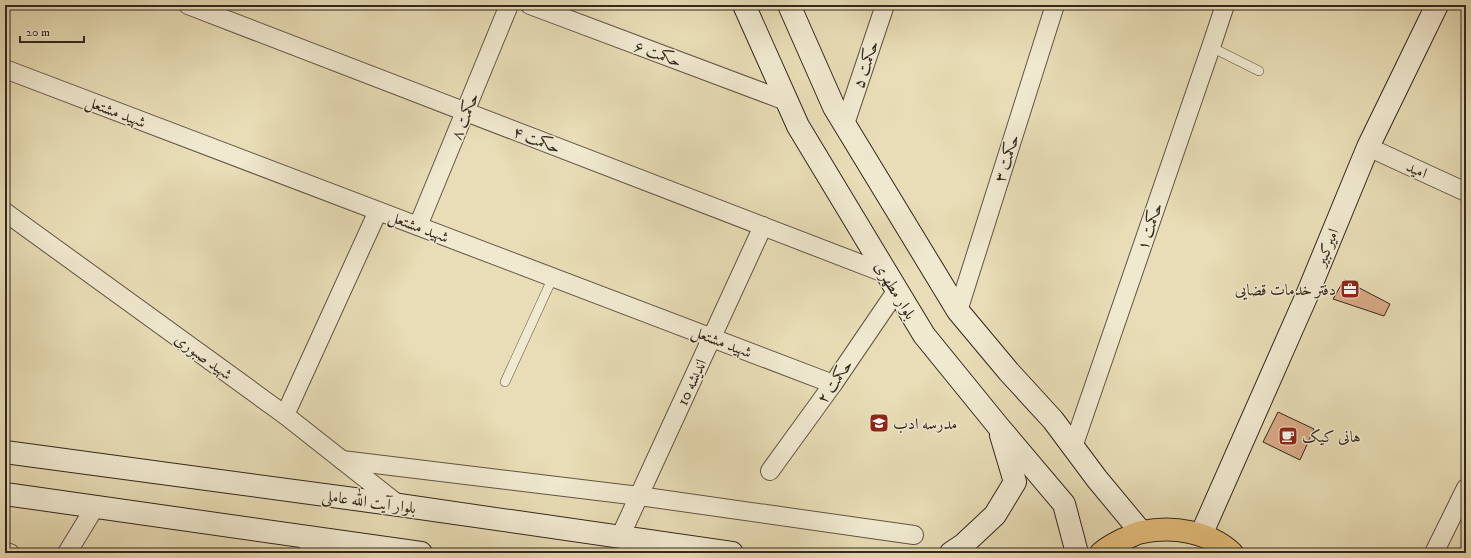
<svg xmlns="http://www.w3.org/2000/svg" width="1471" height="558" viewBox="0 0 1471 558" font-family="'IM FELL DW Pica',Amiri,serif">
  <style>
    .building { fill: #daab88; stroke: #33271e }
    .lines { fill: none; stroke-linecap: round; stroke-linejoin: round }
    .lane-casing { stroke: #605444; stroke-width: 10 }
    .street-casing { stroke: #605444; stroke-width: 20 }
    .secondary-casing { stroke: #33271e; stroke-width: 24 }
    .primary-casing { stroke: #33271e; stroke-width: 24 }
    .lane { stroke: #f0e9d0; stroke-width: 9 }
    .street { stroke: #f0e9d0; stroke-width: 18 }
    .secondary { stroke: #f0e9d0; stroke-width: 22 }
    .primary { stroke: #e4be7b; stroke-width: 22 }
    .labels { text-anchor: middle; stroke-width: 3; stroke-linejoin: round; paint-order: stroke }
    .street-label { font-size: 16px; fill: #33271e; stroke: #f0e9d0 }
    .poi-label { font-size: 16px; fill: #33271e; stroke: #f0e9d0; text-anchor: start }
  </style>
  <rect width="100%" height="100%" fill="#e8ddb6"/>
  <filter id="stains"><feTurbulence type="fractalNoise" baseFrequency=".005" numOctaves="4"/><feColorMatrix values="0 0 0 0 .2 0 0 0 0 .09 0 0 0 0 .02 0 0 0 .5 -.17"/></filter>
  <radialGradient id="worn" r=".72"><stop offset=".6" stop-color="#630" stop-opacity="0"/><stop offset="1" stop-color="#630" stop-opacity=".3"/></radialGradient>
  <g class="building">
    <polygon points="1344,280 1390,304 1384,316 1333,299"/>
    <polygon points="1278,412 1314,429 1300,460 1263,442"/>
  </g>
  <g class="lines">
    <defs>
      <g id="lane">
        <polyline points="1211,47 1259,71"/>
        <polyline points="505,382 553,277"/>
      </g>
      <g id="street">
        <polyline points="188,5 887,274"/>
        <polyline points="530,5 786,101"/>
        <polyline points="5,69 833,384"/>
        <polyline points="845,124 885,5"/>
        <polyline points="1368,147 1466,192"/>
        <polyline points="5,212 285,415 399,505"/>
        <polyline points="418,226 509,5"/>
        <polyline points="958,311 1055,5"/>
        <polyline points="285,415 378,211"/>
        <polyline points="1073,447 1211,47 1225,5"/>
        <polyline points="342,460 639,496 914,535"/>
        <polyline points="770,471 833,384 897,290"/>
        <polyline points="620,537 763,226"/>
        <polyline points="5,552 10,553"/>
        <polyline points="67,553 95,507"/>
        <polyline points="307,553 315,538"/>
        <polyline points="1434,553 1466,488"/>
      </g>
      <g id="secondary">
        <polyline points="744,5 798,126 924,335 998,426 1064,504 1077,553"/>
        <polyline points="789,5 834,107 958,311 1009,372 1053,420 1097,479 1141,532"/>
        <polyline points="5,452 399,505 732,553"/>
        <polyline points="5,494 421,553"/>
        <polyline points="1201,535 1307,295 1368,147 1437,5"/>
        <polyline points="951,553 963,545 995,515 1015,482 1001,435"/>
      </g>
      <path id="primary" d="M1101,553C1108,547 1114,544 1122,540C1128,538 1135,533 1142,532C1173,526 1208,531 1232,553"/>
    </defs>
    <use href="#lane" class="lane-casing"/>
    <use href="#street" class="street-casing"/>
    <use href="#secondary" class="secondary-casing"/>
    <use href="#primary" class="primary-casing"/>
    <use href="#lane" class="lane"/>
    <use href="#street" class="street"/>
    <use href="#secondary" class="secondary"/>
    <use href="#primary" class="primary"/>
  </g>
  <defs>
    <symbol id="office-square" viewBox="-11 -11 22 22"><rect x="-9" y="-9" width="18" height="18" rx="4" fill="#8f2418" stroke="#f0e9d0"/><path d="M-6-3h4V-5.5h4V-3h4V5H-6ZM-1-4.5V-3h2v-1.5ZM-6 0V1H6V0Z" fill="#fff"/></symbol>
    <symbol id="school-square" viewBox="-11 -11 22 22"><rect x="-9" y="-9" width="18" height="18" rx="4" fill="#8f2418" stroke="#f0e9d0"/><path d="M0-5L7-2L0 1L-7-2ZM-4 1L0 2.5L4 1V4Q0 6-4 4Z" fill="#fff"/></symbol>
    <symbol id="cafe-square" viewBox="-11 -11 22 22"><rect x="-9" y="-9" width="18" height="18" rx="4" fill="#8f2418" stroke="#f0e9d0"/><path d="M-5.5-4.5H6V0H3Q3 3.5 0 3.5H-2.5Q-5.5 3.5-5.5 0ZM3-3.2v2h1.7v-2ZM-6 4.5H4V6H-6Z" fill="#fff"/></symbol>
  </defs>
  <g fill-rule="evenodd">
    <use href="#office-square" x="1339" y="278" width="22" height="22"/>
    <use href="#school-square" x="868" y="412" width="22" height="22"/>
    <use href="#cafe-square" x="1277" y="425" width="22" height="22"/>
  </g>
  <g class="labels">
    <g class="street-label">
      <text transform="translate(658 53) rotate(20)" y="6">حکمت ۶</text>
      <text transform="translate(865 64) rotate(-71)" y="6">حکمت ۵</text>
      <text transform="translate(116 111) rotate(21)" y="6">شهید مشتعل</text>
      <text transform="translate(464 116) rotate(-68)" y="6">حکمت ۸</text>
      <text transform="translate(537 139) rotate(21)" y="6">حکمت ۴</text>
      <text transform="translate(1006 158) rotate(-72)" y="6">حکمت ۳</text>
      <text transform="translate(1417 169) rotate(25)" y="6">امید</text>
      <text transform="translate(419 226) rotate(21)" y="6">شهید مشتعل</text>
      <text transform="translate(1149 226) rotate(-71)" y="6">حکمت ۱</text>
      <text transform="translate(1326 247) rotate(-68)" y="6">امیرکبیر</text>
      <text transform="translate(896 290) rotate(59)" y="6">بلوار مطهری</text>
      <text transform="translate(722 341) rotate(21)" y="6">شهید مشتعل</text>
      <text transform="translate(204 356) rotate(36)" y="6">شهید صبوری</text>
      <text transform="translate(834 381) rotate(-55)" y="6">حکمت ۲</text>
      <text transform="translate(691 382) rotate(-65)" y="6">اندیشه 10</text>
      <text transform="translate(369 501) rotate(8)" y="6">بلوار آیت‌ الله عاملی</text>
    </g>
    <g class="poi-label">
      <text x="1336" y="295" text-anchor="end">دفتر خدمات قضایی</text>
      <text x="893" y="429">مدرسه ادب</text>
      <text x="1302" y="442">هانی کیک</text>
    </g>
  </g>
  <rect width="1471" height="558" fill="none" stroke="#e8ddb6" stroke-width="20"/>
  <rect x="6" y="6" width="1459" height="546" fill="none" stroke="#33271e" stroke-width="2"/>
  <rect x="10" y="10" width="1451" height="538" fill="none" stroke="#33271e"/>
  <path d="M20 36v6h64v-6" fill="none" stroke="#33271e" stroke-width="2"/>
  <text x="26" y="36" font-size="12" fill="#33271e" stroke="#f0e9d0" stroke-width="3" paint-order="stroke">20 m</text>
  <rect width="100%" height="100%" filter="url(#stains)"/>
  <rect width="100%" height="100%" fill="url(#worn)"/>
</svg>
